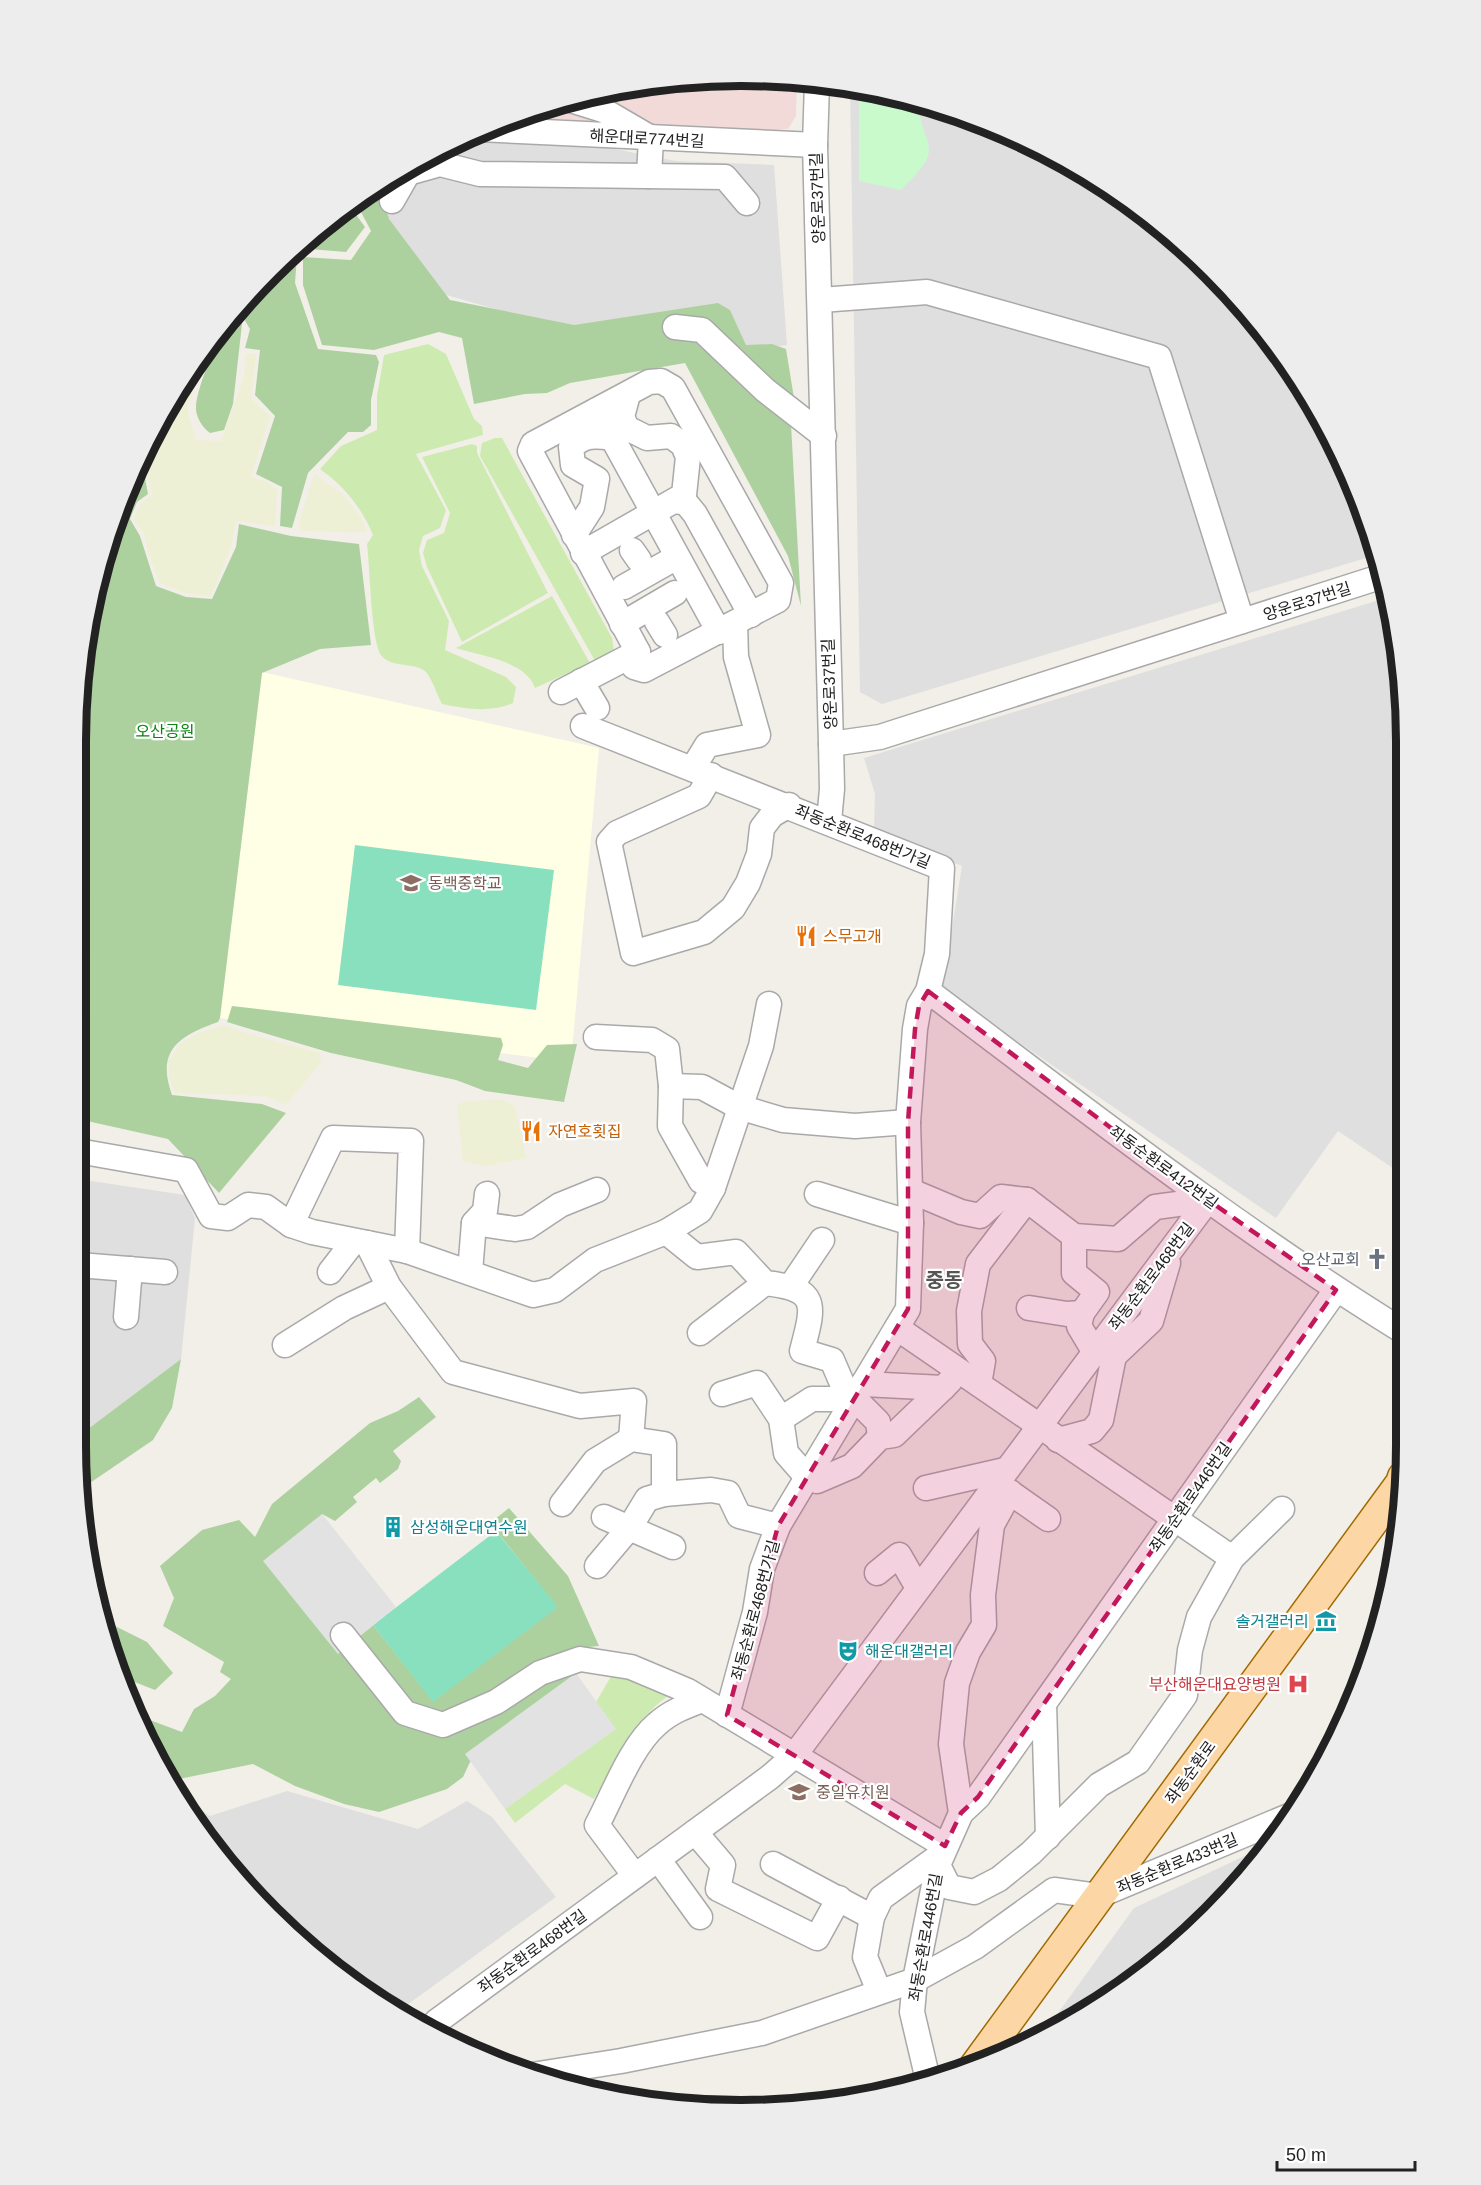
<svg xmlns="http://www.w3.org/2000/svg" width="1481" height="2185" viewBox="0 0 1481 2185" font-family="Helvetica,'Noto Sans KR',sans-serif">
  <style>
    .residential { fill: #e0dfdf }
    .commercial { fill: #f2dad9 }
    .education { fill: #ffffe5 }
    .farmland { fill: #eef0d5 }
    .grass { fill: #cdebb0 }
    .forest { fill: #add19e }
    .park { fill: #c8facc }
    .pitch { fill: #88e0be }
    .parking { fill: #e2e2e2 }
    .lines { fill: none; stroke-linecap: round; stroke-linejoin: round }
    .minor-casing { stroke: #a9a9a9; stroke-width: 27 }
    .major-casing { stroke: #a06b00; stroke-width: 33 }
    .minor { stroke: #fff; stroke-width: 24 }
    .major { stroke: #fcd6a4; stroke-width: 30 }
    .marked { fill: #c2185b; fill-opacity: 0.2; stroke: #c2185b; stroke-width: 4.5; stroke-dasharray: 12 8; stroke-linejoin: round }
    .labels { text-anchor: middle; stroke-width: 4.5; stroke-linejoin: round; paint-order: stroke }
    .street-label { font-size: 16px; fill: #222; stroke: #fff }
    .park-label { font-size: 16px; fill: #0c8416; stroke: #fff }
    .education-label { font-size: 16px; fill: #785e54; stroke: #fff; text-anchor: start }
    .food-label { font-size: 16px; fill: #c56008; stroke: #fff; text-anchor: start }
    .worship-label { font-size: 16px; fill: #5b616d; stroke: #fff; text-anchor: end }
    .culture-label { font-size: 16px; fill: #0d838f; stroke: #fff; text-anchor: start }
    .health-label { font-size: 16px; fill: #be3a42; stroke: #fff; text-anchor: end }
    .quarter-label { font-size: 20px; font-weight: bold; fill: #555; stroke: #fff }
    .rim { fill: none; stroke: #222; stroke-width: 8 }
  </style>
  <rect width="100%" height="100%" fill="#f2efe9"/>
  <g class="residential">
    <polygon points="850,86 870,88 995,126 1110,187 1211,270 1294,370 1355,486 1376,555 882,704 860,692"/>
    <polygon points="458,141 610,148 676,161 774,165 787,345 748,351 569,330 429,290 364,219 356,199 370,187"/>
    <polygon points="1389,597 1393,610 1406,741 1406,1177 1338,1131 1276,1218 942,990 962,866 874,832 875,794 864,758"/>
    <polygon points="78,1179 185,1195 195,1218 181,1359 80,1435"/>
    <polygon points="287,1791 418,1829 467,1801 492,1817 556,1897 400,2010 335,1972 240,1884 187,1815 178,1796 210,1816"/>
    <polygon points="1272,1843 1211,1915 1073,2021 1051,2032 1048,2027 1134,1908"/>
  </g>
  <polygon class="commercial" points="740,75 797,81 796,116 788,129 766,131 509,119 610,88"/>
  <polygon class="education" points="262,672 599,748 571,1062 220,1018"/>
  <g class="farmland">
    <polygon points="210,343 187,409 196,440 221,441 244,377 246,354 256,354 251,399 270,416 251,477 267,482 277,490 275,526 236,521 231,547 211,596 185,593 160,583 148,552 144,534 133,519 141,503 152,495 146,466 138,462 144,446 187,370"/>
    <polygon points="314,474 342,494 361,517 367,532 302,531 298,526"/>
    <polygon points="226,1025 249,1034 320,1053 321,1062 286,1105 265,1096 175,1093 169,1076 169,1060 181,1043 198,1033"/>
    <polygon points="502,1100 515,1106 526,1158 486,1166 463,1162 457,1106 465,1101"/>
  </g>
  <g class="grass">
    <path d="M428,344L446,354L474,419L482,426L483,435L416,454L446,510L440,528L423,536L419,550L422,566L449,621L445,650L506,677L516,687L513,703C492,713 465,709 442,704C437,695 432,678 425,671C413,662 390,668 381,655C371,640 370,566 367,544L373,535C362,508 344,486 320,469L341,446L377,430V396L384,355Z"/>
    <polygon points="495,438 502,438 612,638 614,650 607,656 595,661 480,456 482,443"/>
    <polygon points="472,444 477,446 477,453 548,593 462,642 427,567 423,553 427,540 444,533 450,513 422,457"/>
    <path d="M552,596L590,663L535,688C526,661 481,656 456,648Z"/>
    <path d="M613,1673L671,1694C634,1718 616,1762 594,1799L565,1784L515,1823L505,1809L615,1729L596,1702Z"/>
  </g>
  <g class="forest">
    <polygon points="367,190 382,194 389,219 450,300 574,325 718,303 730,310 746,345 772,344 786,349 795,404 791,424 801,606 788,556 685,363 570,383 547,393 525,394 474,404 462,338 439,332 374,350 322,345 303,285 303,257 351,260 371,231 355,200"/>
    <polygon points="349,205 365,227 346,252 297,248"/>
    <polygon points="289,254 297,256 295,283 318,349 376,355 379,362 371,400 371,425 363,432 348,432 308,473 292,528 280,526 282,487 256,474 275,416 255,395 260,350 245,348 250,329 238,309 256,293 270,270"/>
    <path d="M233,315L242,324L233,404L224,430L210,433C202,427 195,416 196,406C197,386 221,330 233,315Z"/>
    <path d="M138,464L143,467L148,494L137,502L130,519L140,536L156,586L186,597L212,599L236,547L239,524L291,536L359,544L371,645L320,649L262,673L220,1018L218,1022C178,1036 156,1051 172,1095L262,1104L286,1113L219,1193L168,1139L78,1119L75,740L88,611Z"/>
    <polygon points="232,1006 501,1038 503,1045 498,1060 528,1068 547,1045 577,1044 564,1102 485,1091 456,1080 331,1053 227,1022"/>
    <polygon points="181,1359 172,1408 153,1440 87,1485 80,1492 80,1435"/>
    <polygon points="419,1397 436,1417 393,1451 401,1461 398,1469 380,1483 376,1478 353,1497 357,1502 335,1521 322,1514 337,1653 373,1625 433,1701 557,1607 490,1523 509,1508 568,1576 599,1646 578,1648 576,1673 470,1762 463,1777 447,1789 379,1812 344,1804 295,1786 253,1764 179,1779 168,1775 139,1716 182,1732 194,1709 215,1696 231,1679 220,1672 224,1662 163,1626 174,1598 160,1566 202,1530 239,1520 255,1537 272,1504 370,1423 398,1411"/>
    <polygon points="101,1619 147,1642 173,1673 155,1690 132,1681 121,1680 110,1658"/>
  </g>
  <path class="park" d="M859,87L917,102C924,151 947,146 901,190L859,181Z"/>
  <g class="pitch">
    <polygon points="355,845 554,870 536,1010 338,985"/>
    <polygon points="496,1531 558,1607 433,1702 373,1625"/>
  </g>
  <g class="parking">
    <polygon points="322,1514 396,1607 338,1654 263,1561"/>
    <polygon points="576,1673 616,1729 505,1809 465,1754"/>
  </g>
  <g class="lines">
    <defs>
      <g id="minor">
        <polyline points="817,83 815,145 831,744 880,737 1383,576"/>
        <polyline points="571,100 603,110 651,138 649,176"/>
        <polyline points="479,129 815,145"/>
        <polyline points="392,201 408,173 440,164 480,174 725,177 747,203"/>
        <polyline points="821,300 927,292 1159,357 1242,621"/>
        <polyline points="675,327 702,330 765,390 824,436"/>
        <polygon points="661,381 673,388 781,583 778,600 644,670 634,667 638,652 530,451 533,444 649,382"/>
        <polyline points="597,410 719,632"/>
        <polyline points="675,501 686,503 695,514 751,615"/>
        <path d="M574,535L592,507L597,479L573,465L571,447C584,435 594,435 612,438"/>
        <polyline points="632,550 639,560"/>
        <polyline points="583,553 684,495 688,457 683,445 671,436 647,438 627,428 622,417 628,394"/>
        <polyline points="624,587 677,557"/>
        <polyline points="657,622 665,635"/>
        <polyline points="622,624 675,593"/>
        <polyline points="581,681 597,708"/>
        <polyline points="561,692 638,652"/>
        <polyline points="583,726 942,868 937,954 928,991 919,1006 915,1029 908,1122 911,1223 908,1309 778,1526 762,1569 755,1612 727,1715"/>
        <polyline points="693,768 707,745 758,735 736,657 735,623"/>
        <polyline points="711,775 699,796 617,833 609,842 633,953 704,932 733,908 748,883 759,854 762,828 772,815 789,805"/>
        <polyline points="829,821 832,789 831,744"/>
        <path d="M928,991C1085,1109 1239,1230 1406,1333"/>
        <polyline points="596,1037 652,1040 667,1049 671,1086 670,1126 701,1181 713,1188"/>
        <polyline points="671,1086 702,1087 739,1107 783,1120 855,1126 908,1122"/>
        <polyline points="78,1151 186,1170 211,1216 228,1218 248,1205 266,1207 291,1225 312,1232 407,1251 533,1295 555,1290 595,1260 666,1232 700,1211 713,1188 761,1046 769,1004"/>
        <polyline points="911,1191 961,1212 980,1216 1001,1197 1027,1200"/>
        <polyline points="817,1194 911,1223"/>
        <polyline points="474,1223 515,1229 527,1227 560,1205 597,1190"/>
        <polyline points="291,1225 333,1138 411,1141 407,1251"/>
        <path d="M666,1232L697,1257L736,1252L765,1283C820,1289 814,1305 802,1351L832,1360L844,1388L878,1422L880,1437"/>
        <polyline points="1074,1236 1118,1239 1155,1207 1208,1200"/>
        <polyline points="367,1243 389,1287 453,1372 580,1406 634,1401 631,1439 664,1444 664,1494 711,1490 728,1493 739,1516 778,1526"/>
        <polyline points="79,1265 165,1272"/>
        <polyline points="330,1272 354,1241"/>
        <polyline points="470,1272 474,1223 485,1211 487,1194"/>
        <polyline points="791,1286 822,1240"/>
        <polyline points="1029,1308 1067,1314 1082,1313"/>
        <polyline points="126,1317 130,1269"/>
        <polyline points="897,1328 1232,1558"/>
        <polyline points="700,1333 765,1283"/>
        <polyline points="285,1345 344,1308 389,1287"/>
        <polyline points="863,1384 943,1388 950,1381"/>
        <polyline points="979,1384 983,1361 970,1344 969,1311 978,1264 1027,1200 1074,1236 1074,1273 1097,1292 1082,1313 1079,1326 1094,1351"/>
        <polyline points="722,1394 757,1383 781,1419 786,1453 807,1477 817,1481 852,1466 880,1437 894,1435 943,1388"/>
        <polyline points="781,1419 812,1399 854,1399"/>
        <polyline points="1058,1440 1092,1431 1101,1420 1114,1356 1151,1321 1168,1263"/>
        <polyline points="998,1484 1048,1519"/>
        <polyline points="926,1488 1005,1470"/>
        <polyline points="562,1504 595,1461 631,1439"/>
        <polyline points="604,1517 673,1547"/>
        <polyline points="597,1566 630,1527 647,1499 664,1494"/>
        <polyline points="877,1573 899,1555 918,1588"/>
        <polyline points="343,1635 405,1713 443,1725 496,1702 540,1673 580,1659 631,1667 688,1691 945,1846"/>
        <polyline points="1044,1704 1048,1837"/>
        <polyline points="961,1813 951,1744 957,1683 968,1652 984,1625 983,1595 992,1525 1010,1492"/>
        <polyline points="695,1832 723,1865 718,1889 817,1938 839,1898"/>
        <polyline points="658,1859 700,1917"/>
        <polyline points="773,1864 872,1917 881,1898 942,1854"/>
        <polyline points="938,1865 949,1887 974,1892 999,1879 1031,1853 1099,1785 1138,1762 1185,1695 1190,1650 1199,1617 1232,1558 1282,1509"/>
        <path d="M635,1876L597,1825C613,1795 631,1746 657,1724C670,1712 686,1706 702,1700"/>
        <polyline points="872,1917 865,1957 879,1991"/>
        <polyline points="434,2029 436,2022 770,1777 794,1756 1208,1200"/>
        <polyline points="532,2075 621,2061 762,2033 915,1980 975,1947 1054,1890 1098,1896 1289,1816"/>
        <polyline points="928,2080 912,2012 915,1980 938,1865 961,1813 978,1797 1336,1290"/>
      </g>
      <polyline id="major" points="975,2066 1401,1483 1403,1477"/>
    </defs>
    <use href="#minor" class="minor-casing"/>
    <use href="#major" class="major-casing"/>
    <use href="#minor" class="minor"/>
    <use href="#major" class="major"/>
  </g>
  <path class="marked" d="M928,991L1194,1190L1336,1290L978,1797L961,1813L945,1846L727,1715L778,1526L908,1309V1122L915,1029L919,1006Z"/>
  <defs>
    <symbol id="school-bare" viewBox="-9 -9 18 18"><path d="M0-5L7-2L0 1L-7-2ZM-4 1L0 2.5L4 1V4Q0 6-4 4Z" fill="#8d6e63" stroke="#fff" stroke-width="2.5" paint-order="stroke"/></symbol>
    <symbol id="restaurant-bare" viewBox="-9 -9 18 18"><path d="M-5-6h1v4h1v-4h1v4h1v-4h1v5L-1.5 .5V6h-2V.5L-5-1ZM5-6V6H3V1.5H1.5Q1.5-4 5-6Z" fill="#e8710a" stroke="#fff" stroke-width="2.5" paint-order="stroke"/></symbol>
    <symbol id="church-bare" viewBox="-9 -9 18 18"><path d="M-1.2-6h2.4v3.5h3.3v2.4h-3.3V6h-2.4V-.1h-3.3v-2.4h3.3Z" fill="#6b7280" stroke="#fff" stroke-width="2.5" paint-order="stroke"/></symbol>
    <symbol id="building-bare" viewBox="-9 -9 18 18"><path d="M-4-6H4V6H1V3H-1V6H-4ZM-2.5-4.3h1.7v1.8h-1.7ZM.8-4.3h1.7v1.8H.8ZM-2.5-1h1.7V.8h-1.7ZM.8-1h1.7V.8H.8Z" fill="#0f9aa8" stroke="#fff" stroke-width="2.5" paint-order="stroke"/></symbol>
    <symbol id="museum-bare" viewBox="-9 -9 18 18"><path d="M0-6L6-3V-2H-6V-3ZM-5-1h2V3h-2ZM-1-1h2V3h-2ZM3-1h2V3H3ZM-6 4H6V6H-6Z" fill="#0f9aa8" stroke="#fff" stroke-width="2.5" paint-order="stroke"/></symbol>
    <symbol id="theatre-bare" viewBox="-9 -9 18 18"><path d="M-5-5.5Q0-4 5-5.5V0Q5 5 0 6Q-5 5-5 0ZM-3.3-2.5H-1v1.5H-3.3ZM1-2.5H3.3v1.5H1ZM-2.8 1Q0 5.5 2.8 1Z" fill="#0f9aa8" stroke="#fff" stroke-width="2.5" paint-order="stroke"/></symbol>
    <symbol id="hospital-bare" viewBox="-9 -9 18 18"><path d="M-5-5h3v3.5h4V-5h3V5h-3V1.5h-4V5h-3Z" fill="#e0444e" stroke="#fff" stroke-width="2.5" paint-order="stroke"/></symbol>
  </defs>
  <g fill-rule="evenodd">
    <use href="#school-bare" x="396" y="868" width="30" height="30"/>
    <use href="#restaurant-bare" x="791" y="921" width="30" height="30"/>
    <use href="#restaurant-bare" x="516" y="1116" width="30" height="30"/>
    <use href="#church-bare" x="1362" y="1244" width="30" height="30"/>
    <use href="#building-bare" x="378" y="1512" width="30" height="30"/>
    <use href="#museum-bare" x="1311" y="1606" width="30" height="30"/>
    <use href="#theatre-bare" x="833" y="1636" width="30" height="30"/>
    <use href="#hospital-bare" x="1283" y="1669" width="30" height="30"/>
    <use href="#school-bare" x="784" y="1777" width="30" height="30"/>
  </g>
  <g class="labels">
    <g class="street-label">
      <text transform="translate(647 138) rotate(3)" y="6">해운대로774번길</text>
      <text transform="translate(817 198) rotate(-92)" y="6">양운로37번길</text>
      <text transform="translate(1307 601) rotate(-18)" y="6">양운로37번길</text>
      <text transform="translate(829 684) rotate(-92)" y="6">양운로37번길</text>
      <text transform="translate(863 836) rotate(22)" y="6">좌동순환로468번가길</text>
      <text transform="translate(1164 1167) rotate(36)" y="6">좌동순환로412번길</text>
      <text transform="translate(1151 1276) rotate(-53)" y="6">좌동순환로468번길</text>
      <text transform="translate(1190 1497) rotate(-55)" y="6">좌동순환로446번길</text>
      <text transform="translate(755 1610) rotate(-75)" y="6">좌동순환로468번가길</text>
      <text transform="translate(1190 1772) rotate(-54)" y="6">좌동순환로</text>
      <text transform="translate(1177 1863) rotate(-23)" y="6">좌동순환로433번길</text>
      <text transform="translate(925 1937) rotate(-80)" y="6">좌동순환로446번길</text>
      <text transform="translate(532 1951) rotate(-36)" y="6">좌동순환로468번길</text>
    </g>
    <g class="park-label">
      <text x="165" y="737">오산공원</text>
    </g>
    <g class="education-label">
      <text x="428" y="889">동백중학교</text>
      <text x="816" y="1798">중일유치원</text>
    </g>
    <g class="food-label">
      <text x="823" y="942">스무고개</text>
      <text x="548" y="1137">자연호횟집</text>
    </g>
    <g class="worship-label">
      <text x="1360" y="1265">오산교회</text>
    </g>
    <g class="culture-label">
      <text x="410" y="1533">삼성해운대연수원</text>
      <text x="1309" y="1627" text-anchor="end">솔거갤러리</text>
      <text x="865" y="1657">해운대갤러리</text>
    </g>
    <g class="health-label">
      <text x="1281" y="1690">부산해운대요양병원</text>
    </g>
    <g class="quarter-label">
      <text x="944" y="1287">중동</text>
    </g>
  </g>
  <path d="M0 0H1481V2185H0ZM741 86H741A655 655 0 0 1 1396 741V1445A655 655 0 0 1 741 2100H741A655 655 0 0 1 86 1445V741A655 655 0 0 1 741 86Z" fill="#ededed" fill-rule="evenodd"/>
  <path class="rim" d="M741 86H741A655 655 0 0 1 1396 741V1445A655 655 0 0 1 741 2100H741A655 655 0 0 1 86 1445V741A655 655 0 0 1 741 86Z"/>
  <path d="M1277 2161v9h138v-9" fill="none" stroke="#222222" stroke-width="3"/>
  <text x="1286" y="2161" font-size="18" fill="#222222" stroke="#ffffff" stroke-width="4.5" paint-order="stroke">50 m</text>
</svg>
